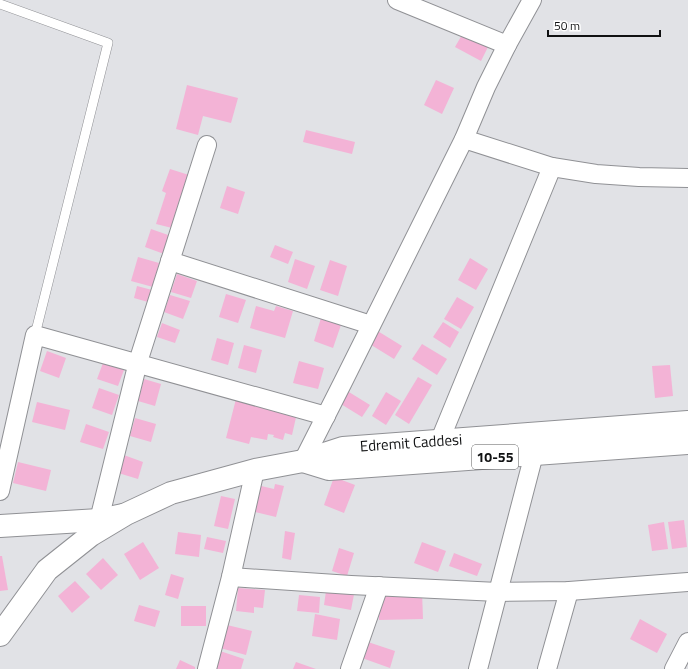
<svg xmlns="http://www.w3.org/2000/svg" width="688" height="669" viewBox="0 0 688 669" font-family="'Titillium Web',sans-serif">
  <style>
    .building { fill: #f3b3d6 }
    .lines { fill: none; stroke-linecap: round; stroke-linejoin: round }
    .service-casing { stroke: #909195; stroke-width: 10 }
    .minor-casing { stroke: #909195; stroke-width: 20 }
    .tertiary-casing { stroke: #909195; stroke-width: 24 }
    .secondary-casing { stroke: #909195; stroke-width: 24 }
    .primary-casing { stroke: #909195; stroke-width: 24 }
    .service { stroke: #fff; stroke-width: 9 }
    .minor { stroke: #fff; stroke-width: 18 }
    .tertiary { stroke: #fff; stroke-width: 22 }
    .secondary { stroke: #fff; stroke-width: 22 }
    .primary { stroke: #fff; stroke-width: 22 }
    .labels { text-anchor: middle; stroke-width: 3; stroke-linejoin: round; paint-order: stroke }
    .shield { fill: #fff; stroke: #585859; stroke-width: 1 }
    .shield-label { font-size: 14px; font-weight: bold; fill: #101112 }
    .street-label { font-size: 15px; fill: #101112; stroke: #fff }
  </style>
  <rect width="100%" height="100%" fill="#e1e2e6"/>
  <g class="building">
    <polygon points="463,33 488,47 481,61 455,47"/>
    <polygon points="436,80 454,88 442,114 424,105"/>
    <polygon points="187,85 238,98 231,123 203,116 198,135 176,129"/>
    <polygon points="306,130 355,142 352,154 303,142"/>
    <polygon points="170,169 189,175 172,228 156,224 166,193 162,191"/>
    <polygon points="227,186 245,192 238,214 220,208"/>
    <polygon points="151,229 171,236 164,254 145,247"/>
    <polygon points="275,245 293,252 288,264 270,257"/>
    <polygon points="138,257 159,263 153,287 131,281"/>
    <polygon points="470,258 488,269 476,290 458,280"/>
    <polygon points="295,259 315,266 307,289 288,282"/>
    <polygon points="330,260 347,266 338,296 320,290"/>
    <polygon points="177,274 197,281 191,298 171,292"/>
    <polygon points="137,286 152,290 148,302 134,298"/>
    <polygon points="226,294 246,300 238,323 219,317"/>
    <polygon points="170,295 190,301 183,319 164,312"/>
    <polygon points="457,297 474,307 461,329 444,319"/>
    <polygon points="256,306 274,311 276,306 293,311 285,338 250,328"/>
    <polygon points="321,318 341,325 333,348 314,341"/>
    <polygon points="443,322 459,332 450,348 433,337"/>
    <polygon points="162,323 180,330 175,343 157,337"/>
    <polygon points="376,330 402,346 394,359 368,343"/>
    <polygon points="217,338 234,343 228,365 211,360"/>
    <polygon points="422,344 447,359 437,375 412,359"/>
    <polygon points="244,345 262,350 256,373 238,368"/>
    <polygon points="47,351 66,358 59,378 40,371"/>
    <polygon points="299,361 324,368 318,389 293,383"/>
    <polygon points="103,363 124,370 118,386 97,379"/>
    <polygon points="670,365 673,396 655,398 652,366"/>
    <polygon points="418,377 432,385 409,424 395,415"/>
    <polygon points="144,379 161,384 155,406 138,401"/>
    <polygon points="99,388 119,395 112,415 92,408"/>
    <polygon points="344,389 370,405 362,417 336,401"/>
    <polygon points="386,392 401,401 386,425 372,416"/>
    <polygon points="236,399 297,413 292,435 285,433 283,440 273,437 274,435 268,434 267,440 251,437 249,444 226,438"/>
    <polygon points="37,402 70,410 65,430 32,422"/>
    <polygon points="135,418 156,424 151,442 130,436"/>
    <polygon points="86,424 109,432 103,449 80,442"/>
    <polygon points="121,454 143,462 138,479 115,472"/>
    <polygon points="18,462 51,470 46,491 13,483"/>
    <polygon points="334,477 355,485 344,513 324,505"/>
    <polygon points="275,484 284,486 276,517 251,511 257,485 274,489"/>
    <polygon points="221,496 235,499 228,529 214,526"/>
    <polygon points="684,520 687,547 672,549 668,522"/>
    <polygon points="664,522 668,549 652,551 648,525"/>
    <polygon points="285,531 295,533 291,560 282,558"/>
    <polygon points="178,532 201,535 199,557 175,554"/>
    <polygon points="207,537 226,541 223,553 204,549"/>
    <polygon points="143,542 159,568 140,580 124,554"/>
    <polygon points="422,542 446,551 438,572 414,563"/>
    <polygon points="339,548 354,553 347,576 332,571"/>
    <polygon points="454,553 482,564 477,576 449,566"/>
    <polygon points="0,556 2,556 8,590 0,591"/>
    <polygon points="103,558 118,575 101,590 86,574"/>
    <polygon points="171,574 184,578 178,599 165,595"/>
    <polygon points="75,581 90,597 72,613 58,596"/>
    <polygon points="327,584 355,589 351,610 324,605"/>
    <polygon points="238,588 265,590 263,608 254,607 254,613 236,611"/>
    <polygon points="422,591 423,619 379,620 378,592"/>
    <polygon points="299,595 320,597 319,613 297,611"/>
    <polygon points="139,605 160,611 155,627 134,621"/>
    <rect x="181" y="606" width="25" height="20"/>
    <polygon points="315,614 340,619 337,640 312,636"/>
    <polygon points="640,619 667,634 657,653 630,639"/>
    <polygon points="227,625 252,631 246,655 220,648"/>
    <polygon points="368,642 395,651 390,668 362,658"/>
    <polygon points="220,651 244,659 241,669 215,669"/>
    <polygon points="180,660 195,667 195,669 176,669"/>
    <polygon points="296,662 316,669 293,669"/>
  </g>
  <g class="lines">
    <defs>
      <polyline id="service" points="0,4 108,43 35,335"/>
      <g id="minor">
        <polyline points="397,0 507,45"/>
        <polyline points="464,139 552,167 596,174 639,177 688,178"/>
        <polyline points="170,261 371,325"/>
        <polyline points="440,440 552,167"/>
        <polyline points="303,461 343,382 464,139 486,87 507,45 532,0"/>
        <polyline points="0,491 35,335 326,416"/>
        <polyline points="99,520 138,362 207,145"/>
        <polyline points="231,577 351,585 498,592 569,591 688,582"/>
        <polyline points="207,669 231,577 255,470"/>
        <polyline points="350,669 379,586"/>
        <polyline points="478,669 534,454"/>
        <polyline points="547,669 569,591"/>
        <polyline points="674,669 688,642"/>
      </g>
      <polyline id="tertiary" points="0,526 99,520 123,515"/>
      <polyline id="secondary" points="0,635 47,570 91,535 126,514 171,493 255,470 303,461"/>
      <g id="primary">
        <polyline points="303,461 343,448 688,422"/>
        <polyline points="303,461 329,469 688,443"/>
      </g>
    </defs>
    <use href="#service" class="service-casing"/>
    <use href="#minor" class="minor-casing"/>
    <use href="#tertiary" class="tertiary-casing"/>
    <use href="#secondary" class="secondary-casing"/>
    <use href="#primary" class="primary-casing"/>
    <use href="#service" class="service"/>
    <use href="#minor" class="minor"/>
    <use href="#tertiary" class="tertiary"/>
    <use href="#secondary" class="secondary"/>
    <use href="#primary" class="primary"/>
  </g>
  <g class="labels">
    <rect class="shield" x="472" y="445" width="46" height="24" rx="3"/>
    <g class="shield-label">
      <text x="495" y="462">10-55</text>
    </g>
    <g class="street-label">
      <text transform="translate(411 443) rotate(-4)" y="5">Edremit Caddesi</text>
    </g>
  </g>
  <path d="M548 30v6h112v-6" fill="none" stroke="#101112" stroke-width="2"/>
  <text x="554" y="30" font-size="12" fill="#101112" stroke="#ffffff" stroke-width="3" paint-order="stroke">50 m</text>
</svg>
